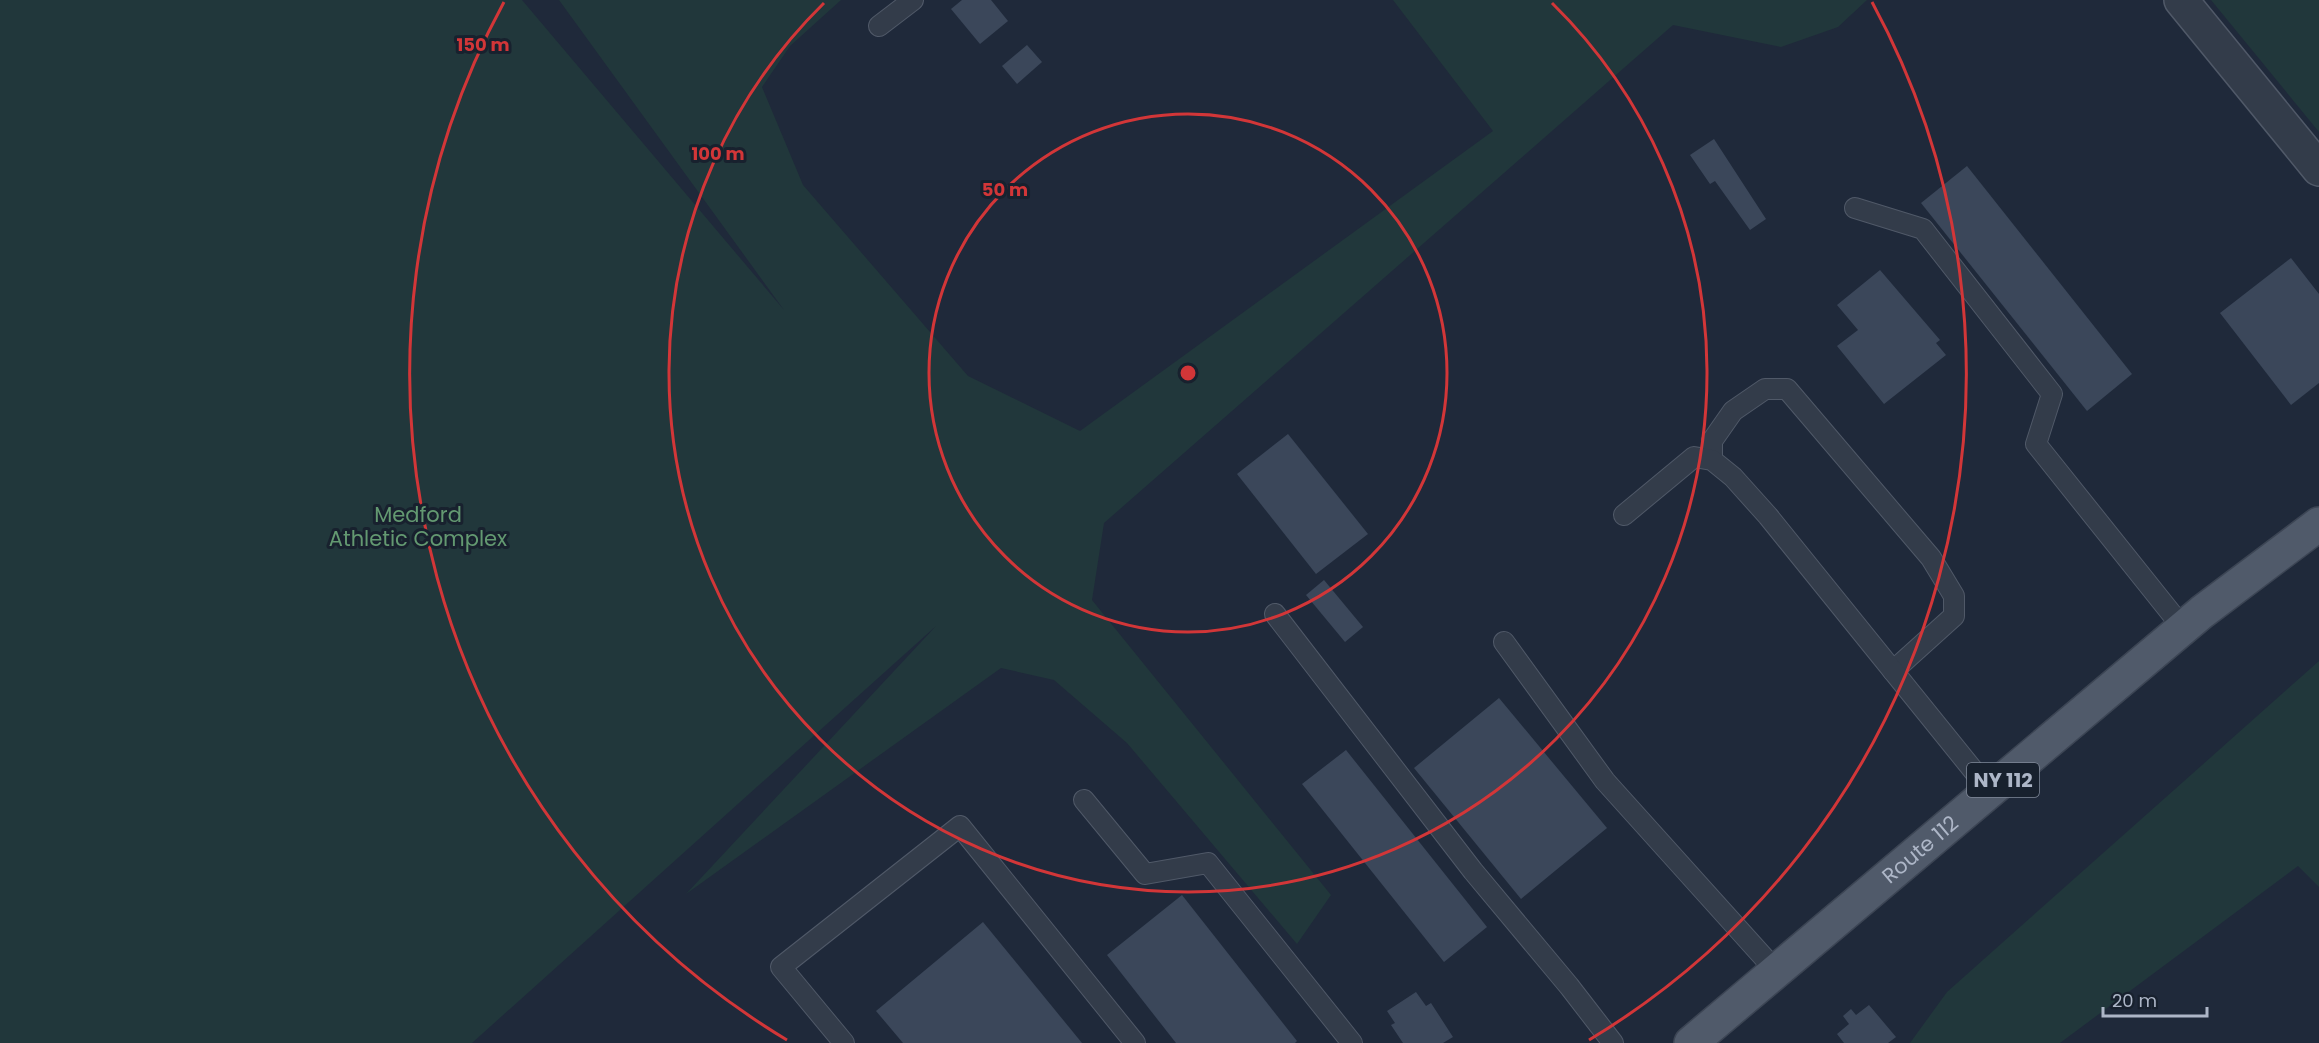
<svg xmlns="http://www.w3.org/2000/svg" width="2319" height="1043" viewBox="0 0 2319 1043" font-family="Poppins,sans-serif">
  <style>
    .green { fill: #21373b }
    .building { fill: #3b475a }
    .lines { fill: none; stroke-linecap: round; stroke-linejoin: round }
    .lane-casing { stroke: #505968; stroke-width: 22 }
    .street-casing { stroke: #505968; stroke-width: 36 }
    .primary-casing { stroke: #3c4554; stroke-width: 36 }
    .lane { stroke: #333c4a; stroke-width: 20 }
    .street { stroke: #333c4a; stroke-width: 33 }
    .primary { stroke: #505a6a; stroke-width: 33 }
    .ring { fill: none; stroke: #d23638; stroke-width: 3 }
    .labels { text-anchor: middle; stroke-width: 6; stroke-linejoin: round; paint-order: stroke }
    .shield { fill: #18212e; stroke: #808999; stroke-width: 1.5 }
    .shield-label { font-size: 20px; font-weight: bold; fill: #adb6c7 }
    .park-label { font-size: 21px; fill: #639971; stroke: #18212e }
    .street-label { font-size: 21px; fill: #adb6c7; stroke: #18212e }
    .centre { fill: #d23638; stroke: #18212e; stroke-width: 3 }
    .ring-label { font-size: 18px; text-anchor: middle; font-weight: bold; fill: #d23638; stroke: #18212e; stroke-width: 6; stroke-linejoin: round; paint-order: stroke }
  </style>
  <rect width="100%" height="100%" fill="#1f293a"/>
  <g class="green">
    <polygon points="0,0 522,0 784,310 559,0 841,0 790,46 762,87 803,185 968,376 1080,431 1493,131 1393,0 1867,0 1838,27 1781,47 1673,25 1104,523 1092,600 1331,895 1297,944 1127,743 1054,680 1001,668 686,894 936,626 472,1043 0,1043"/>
    <polygon points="2211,0 2319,0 2319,132"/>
    <polygon points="2319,661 2319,887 2298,866 2060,1043 1910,1043 1947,992"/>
  </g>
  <g class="building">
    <polygon points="962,0 991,0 1008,21 980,44 951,9"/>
    <polygon points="1027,45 1042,62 1017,84 1002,66"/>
    <polygon points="1714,139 1766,219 1750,230 1715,181 1710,184 1690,155"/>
    <polygon points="1967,166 2132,374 2087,411 1921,203"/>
    <polygon points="2291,258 2319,294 2319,383 2291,405 2220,313"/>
    <polygon points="1880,270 1940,340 1936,343 1946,355 1884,404 1837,346 1858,330 1837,305"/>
    <polygon points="1288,434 1368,534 1316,574 1237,474"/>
    <polygon points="1324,580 1363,627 1345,642 1306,595"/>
    <polygon points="1499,698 1607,828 1521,899 1414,768"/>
    <polygon points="1346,750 1487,927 1444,962 1302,784"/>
    <polygon points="1182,895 1297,1041 1295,1043 1176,1043 1107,955"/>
    <polygon points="983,922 1082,1043 903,1043 876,1011"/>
    <polygon points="1416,992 1426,1006 1431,1003 1453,1037 1443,1043 1403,1043 1391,1025 1395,1023 1387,1011"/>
    <polygon points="1869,1005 1896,1037 1888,1043 1844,1043 1837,1034 1849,1024 1843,1016 1851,1009 1856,1015"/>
  </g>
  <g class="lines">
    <defs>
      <g id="lane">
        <polyline points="879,26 913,0"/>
        <polyline points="1855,208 1923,229 2052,394 2036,444 2183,628"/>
        <polyline points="1712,460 1712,441 1733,411 1765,389 1787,389 1931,558 1954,596 1954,616 1893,671"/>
        <polyline points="1624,515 1694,457 1712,460 1733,477 1768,516 1990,791"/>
        <polyline points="1275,614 1473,871 1569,986 1613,1043"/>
        <polyline points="1504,642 1605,781 1776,971"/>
        <polyline points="1084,800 1145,874 1208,863 1352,1043"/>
        <polyline points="844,1043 781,967 960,826 1135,1043"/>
      </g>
      <polyline id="street" points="2181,0 2319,169"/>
      <g id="primary">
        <path id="s1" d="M1691,1043L2202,612L2319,524"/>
      </g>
    </defs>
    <use href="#lane" class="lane-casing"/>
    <use href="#street" class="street-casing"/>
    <use href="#primary" class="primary-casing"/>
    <use href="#lane" class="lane"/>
    <use href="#street" class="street"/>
    <use href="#primary" class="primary"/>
  </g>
  <g class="ring">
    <circle cx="1188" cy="373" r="259"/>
    <path d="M1552 3A519 519 0 1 1 824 3"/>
    <path d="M787 1040A778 778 0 0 1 504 2M1872 2A778 778 0 0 1 1589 1040"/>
  </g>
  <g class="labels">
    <rect class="shield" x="1967" y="763" width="72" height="34" rx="4.5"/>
    <g class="shield-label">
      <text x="2003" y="787">NY 112</text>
    </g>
    <g class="park-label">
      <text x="418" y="522">Medford<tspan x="418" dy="24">Athletic Complex</tspan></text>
    </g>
    <g class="street-label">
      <text dy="7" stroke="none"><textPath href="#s1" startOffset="300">Route 112</textPath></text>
    </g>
  </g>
  <circle cx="1188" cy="373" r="9" class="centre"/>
  <g class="ring-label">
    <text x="483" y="51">150 m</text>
    <text x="718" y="160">100 m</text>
    <text x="1005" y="196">50 m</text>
  </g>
  <path d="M2103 1007v9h104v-9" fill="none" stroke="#adb6c7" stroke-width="3"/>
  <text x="2112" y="1007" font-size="18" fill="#adb6c7" stroke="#18212e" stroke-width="4.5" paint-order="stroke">20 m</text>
</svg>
